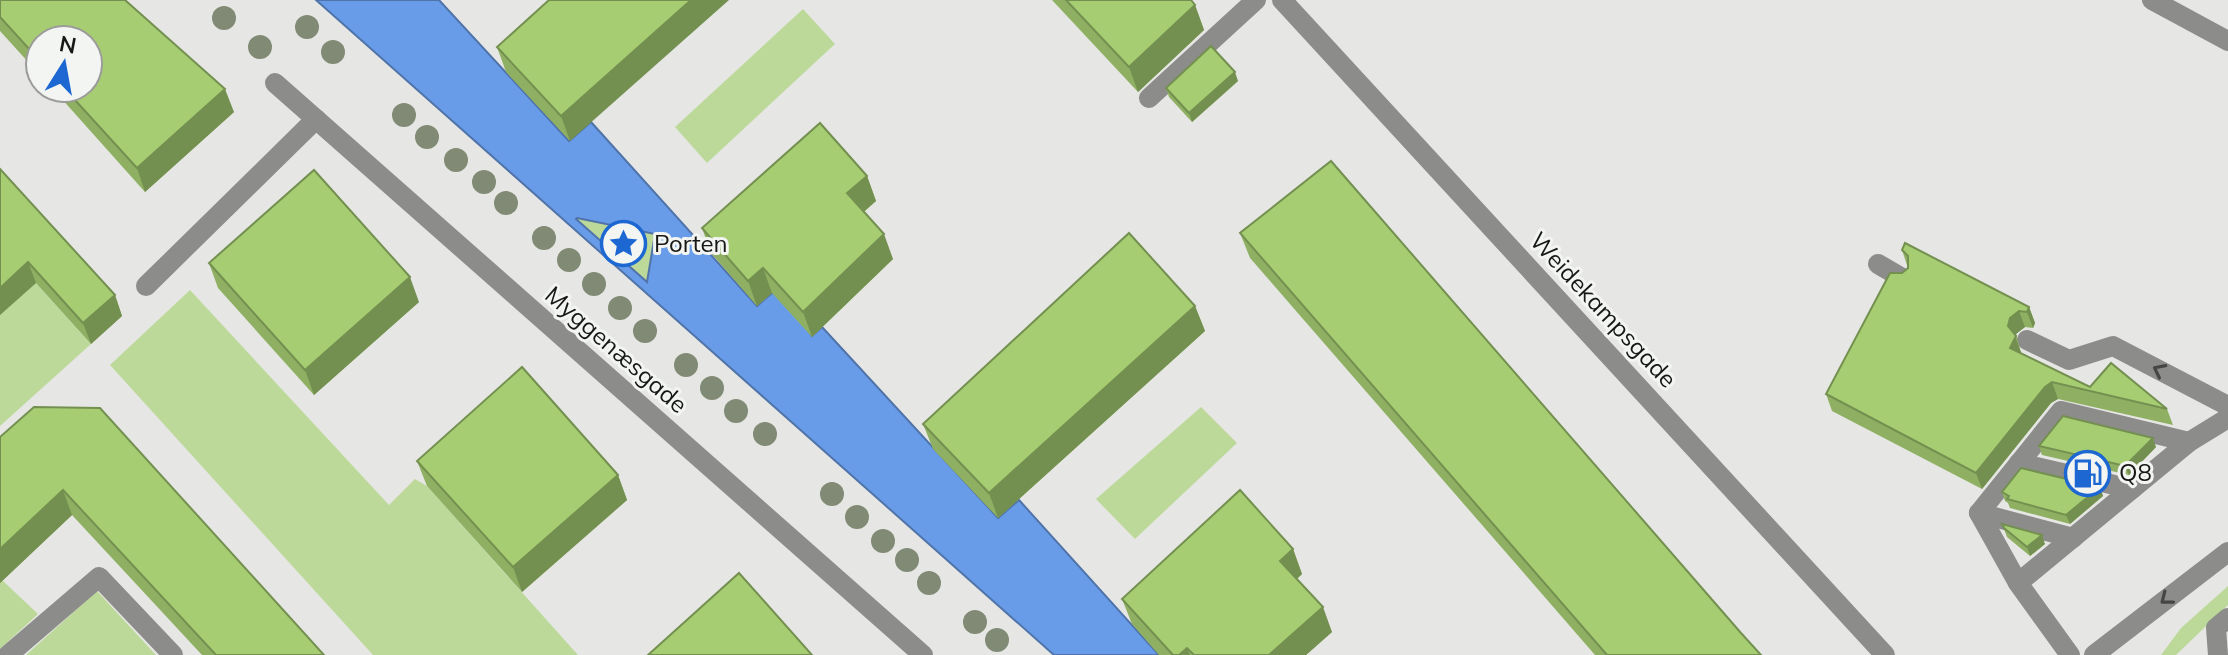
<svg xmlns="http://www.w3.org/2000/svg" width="2228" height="655" viewBox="0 0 2228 655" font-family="Mulish,sans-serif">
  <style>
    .green { fill: #bdd99a }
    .water { fill: #699ce8; stroke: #5074a9; stroke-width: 2; fill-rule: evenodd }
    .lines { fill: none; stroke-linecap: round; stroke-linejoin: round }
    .service { stroke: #8c8c8b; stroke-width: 20 }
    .minor { stroke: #8c8c8b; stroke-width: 20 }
    .tertiary { stroke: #8c8c8b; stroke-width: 20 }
    .tree { fill: #818a74 }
    .wall { fill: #8fb062 }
    .shaded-wall { fill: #749050 }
    .building { fill: #a6cd72; stroke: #749050; stroke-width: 2 }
    .oneway { stroke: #464645 }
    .labels { text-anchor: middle; stroke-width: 6; stroke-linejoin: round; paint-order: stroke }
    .poi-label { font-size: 24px; fill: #171716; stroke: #f3f5f2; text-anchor: start }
    .street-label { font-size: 24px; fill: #171716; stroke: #f3f5f2 }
  </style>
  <rect width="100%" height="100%" fill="#e6e7e4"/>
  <g class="green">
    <polygon points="803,9 835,44 707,163 675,127"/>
    <polygon points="575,218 656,234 647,283"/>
    <polygon points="36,283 91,344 0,426 0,315"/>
    <polygon points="190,290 389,505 415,479 427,486 578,655 373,655 110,365"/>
    <polygon points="1201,407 1237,443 1135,539 1096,499"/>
    <polygon points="2,580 38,614 0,649 0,582"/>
    <polygon points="2228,586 2228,605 2176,655 2161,655 2181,628"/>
    <polygon points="97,591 156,655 26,655"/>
  </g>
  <path class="water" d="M316,0H439L569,141L591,122L757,306L779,287L812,336L822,327L998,518L1019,500L1159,655H1054ZM577,218L655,234L647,282L576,219Z"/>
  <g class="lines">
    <g class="service">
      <polyline points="2152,0 2228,41"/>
      <polyline points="1149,98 1256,0"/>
      <polyline points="1878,264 1902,278"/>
      <polyline points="146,286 316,119"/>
      <polyline points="2027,340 2069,360 2113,346 2228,406"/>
      <polyline points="2019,463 2132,489"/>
      <polyline points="1979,513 2073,538"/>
      <polyline points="2018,583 1979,513 2061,411 2189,442"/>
      <polyline points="8,655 99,577 173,655"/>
      <polyline points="2070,655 2018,583 2189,442 2228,418"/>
      <polyline points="2218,655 2216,628 2228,618"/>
    </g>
    <g class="minor">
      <polyline points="1282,0 1885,655"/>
      <polyline points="275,83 923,655"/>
    </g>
    <polyline class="tertiary" points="2094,655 2228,552"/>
  </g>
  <g class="tree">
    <circle cx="224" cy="18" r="12"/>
    <circle cx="307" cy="27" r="12"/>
    <circle cx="260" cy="47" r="12"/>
    <circle cx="333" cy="52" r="12"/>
    <circle cx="404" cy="115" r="12"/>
    <circle cx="427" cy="137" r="12"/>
    <circle cx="456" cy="160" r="12"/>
    <circle cx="484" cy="182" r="12"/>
    <circle cx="506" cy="203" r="12"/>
    <circle cx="544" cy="238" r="12"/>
    <circle cx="569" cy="260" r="12"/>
    <circle cx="594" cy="284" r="12"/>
    <circle cx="620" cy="308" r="12"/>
    <circle cx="645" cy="331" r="12"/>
    <circle cx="686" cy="365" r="12"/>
    <circle cx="712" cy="388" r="12"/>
    <circle cx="736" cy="411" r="12"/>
    <circle cx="765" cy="434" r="12"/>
    <circle cx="832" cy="494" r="12"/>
    <circle cx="857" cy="517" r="12"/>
    <circle cx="883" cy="541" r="12"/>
    <circle cx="907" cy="560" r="12"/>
    <circle cx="929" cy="583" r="12"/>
    <circle cx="975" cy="622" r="12"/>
    <circle cx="997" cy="640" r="12"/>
  </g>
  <g class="wall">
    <polygon points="0,0 234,112 145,192 52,88 88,88 40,40 40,75 0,31"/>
    <polygon points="549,0 570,141 506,72 497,47"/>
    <polygon points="1052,0 1191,0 1195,5 1204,30 1138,92"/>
    <polygon points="1238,81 1192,122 1169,97 1166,88"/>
    <polygon points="0,169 115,295 122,316 91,344 36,283 0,315"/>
    <polygon points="867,176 876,201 864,212 893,259 812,337 772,293 757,306 711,253 702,228"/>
    <polygon points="1240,233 1741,633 1761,655 1595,655 1250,258"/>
    <polygon points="1902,250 2029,307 2035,323 2033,328 2025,327 2016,334 2021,353 2090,387 2167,409 2173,425 2058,399 2051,403 1982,489 1832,411 1826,394 1902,273 1908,268"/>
    <polygon points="209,263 419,302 314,395 218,288"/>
    <polygon points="1195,306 1205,331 998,518 933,449 923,424"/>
    <polygon points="0,437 324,655 202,655 72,515 0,583"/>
    <polygon points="2039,446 2156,447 2129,475 2042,455"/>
    <polygon points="417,461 618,475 627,500 522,592 427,486"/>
    <polygon points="2100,487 2103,496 2070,524 2010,508 2008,503 2005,501 2002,492"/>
    <polygon points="2002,524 2045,544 2030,556 2007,537"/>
    <polygon points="1293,549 1302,574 1297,579 1332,632 1306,655 1159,655 1132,624 1122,599"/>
  </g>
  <g class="shaded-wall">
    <polygon points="691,0 729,0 570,141 561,116"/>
    <polygon points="1195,5 1204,30 1138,92 1129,67"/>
    <polygon points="1235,72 1238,81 1192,122 1189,113"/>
    <polygon points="225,89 234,112 145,192 137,168"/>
    <polygon points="867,176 876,201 856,218 847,193"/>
    <polygon points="884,234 893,259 812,337 803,312"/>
    <polygon points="28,262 36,283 0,315 0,288"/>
    <polygon points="763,268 772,293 757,306 748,281"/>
    <polygon points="410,277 419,302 314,395 305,370"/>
    <polygon points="115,295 122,316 91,344 83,323"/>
    <polygon points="1195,306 1205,331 998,518 989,493"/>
    <polygon points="2029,307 2035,323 2033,328 2027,312"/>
    <polygon points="2019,311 2025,327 2016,334 2015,336 2021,352 2016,364 2010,348 2008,326 2010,318"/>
    <polygon points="2052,382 2058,399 2051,403 1982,489 1976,473 2045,387"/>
    <polygon points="2153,438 2156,447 2129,475 2125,466"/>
    <polygon points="618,475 627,500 522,592 513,567"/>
    <polygon points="2100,487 2103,496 2070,524 2066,515"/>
    <polygon points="63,490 72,515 0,583 0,549"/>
    <polygon points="2042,535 2045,544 2030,556 2027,547"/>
    <polygon points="1293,549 1302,574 1289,586 1280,561"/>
    <polygon points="1323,607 1332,632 1306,655 1269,655"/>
    <polygon points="1187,648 1190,655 1179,655"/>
  </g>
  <g class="building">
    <polygon points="0,0 125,0 225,89 137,168 64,88 88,88 88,40 40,40 40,61 0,17"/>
    <polygon points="549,0 691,0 561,116 497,47"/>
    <polygon points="1066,0 1191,0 1195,5 1129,67"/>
    <polygon points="1211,46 1235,72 1189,113 1166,88"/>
    <polygon points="820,123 867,176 847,193 884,234 803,312 763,268 748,281 702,228"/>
    <polygon points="1331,161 1741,633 1761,655 1607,655 1240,233"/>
    <polygon points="0,169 115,295 83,323 28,262 0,288"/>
    <polygon points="314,170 410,277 305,370 209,263"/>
    <polygon points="1129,233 1195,306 989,493 923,424"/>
    <polygon points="1905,243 2029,307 2027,312 2019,311 2010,318 2008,326 2016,336 2010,348 2090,387 2111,363 2167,409 2052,382 2045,387 1976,473 1826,394 1890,273 1902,273 1908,268 1908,256 1902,250"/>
    <polygon points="522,367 618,475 513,567 417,461"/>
    <polygon points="34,407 100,408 324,655 216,655 63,490 0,549 0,437"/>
    <polygon points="2063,416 2153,438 2125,466 2039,446"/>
    <polygon points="2021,468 2100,487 2066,515 2007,499 2009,496 2002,492"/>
    <polygon points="1240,490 1293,549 1280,561 1323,607 1269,655 1194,655 1187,648 1179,655 1173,655 1122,599"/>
    <polygon points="2002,524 2042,535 2027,547 2004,528"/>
    <polygon points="739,573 812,655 648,655"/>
  </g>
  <defs><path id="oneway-chevron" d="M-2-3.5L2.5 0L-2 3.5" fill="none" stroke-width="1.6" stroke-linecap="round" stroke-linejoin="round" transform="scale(2)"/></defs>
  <g class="oneway">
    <use href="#oneway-chevron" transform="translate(2159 370) rotate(-153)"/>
    <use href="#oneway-chevron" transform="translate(2166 599) rotate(142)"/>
  </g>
  <defs>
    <symbol id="sight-ring" viewBox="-11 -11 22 22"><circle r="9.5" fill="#f3f5f2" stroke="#1c67d2" stroke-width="1.5"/><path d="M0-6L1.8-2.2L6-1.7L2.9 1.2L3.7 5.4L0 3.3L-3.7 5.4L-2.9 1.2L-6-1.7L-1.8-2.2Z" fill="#1c67d2"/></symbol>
    <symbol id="fuel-ring" viewBox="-11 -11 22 22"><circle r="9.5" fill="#f3f5f2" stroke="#1c67d2" stroke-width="1.5"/><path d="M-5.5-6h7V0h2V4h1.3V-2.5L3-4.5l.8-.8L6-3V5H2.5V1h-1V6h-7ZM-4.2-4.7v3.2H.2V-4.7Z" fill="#1c67d2"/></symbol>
  </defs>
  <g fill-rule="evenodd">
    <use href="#sight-ring" x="598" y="218" width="51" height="51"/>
    <use href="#fuel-ring" x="2062" y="448" width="51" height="51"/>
  </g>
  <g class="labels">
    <g class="poi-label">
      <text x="654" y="252">Porten</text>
      <text x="2119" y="481">Q8</text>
    </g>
    <g class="street-label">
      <text transform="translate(1603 310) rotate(47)" y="8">Weidekampsgade</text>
      <text transform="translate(616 350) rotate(41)" y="8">Myggenæsgade</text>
    </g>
  </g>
  <g transform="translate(64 64) rotate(11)"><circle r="38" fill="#f3f5f2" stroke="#9b9c9a" stroke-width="2"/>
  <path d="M0-6L14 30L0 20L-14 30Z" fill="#1c67d2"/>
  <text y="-12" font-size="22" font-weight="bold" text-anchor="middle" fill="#171716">N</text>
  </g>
</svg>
